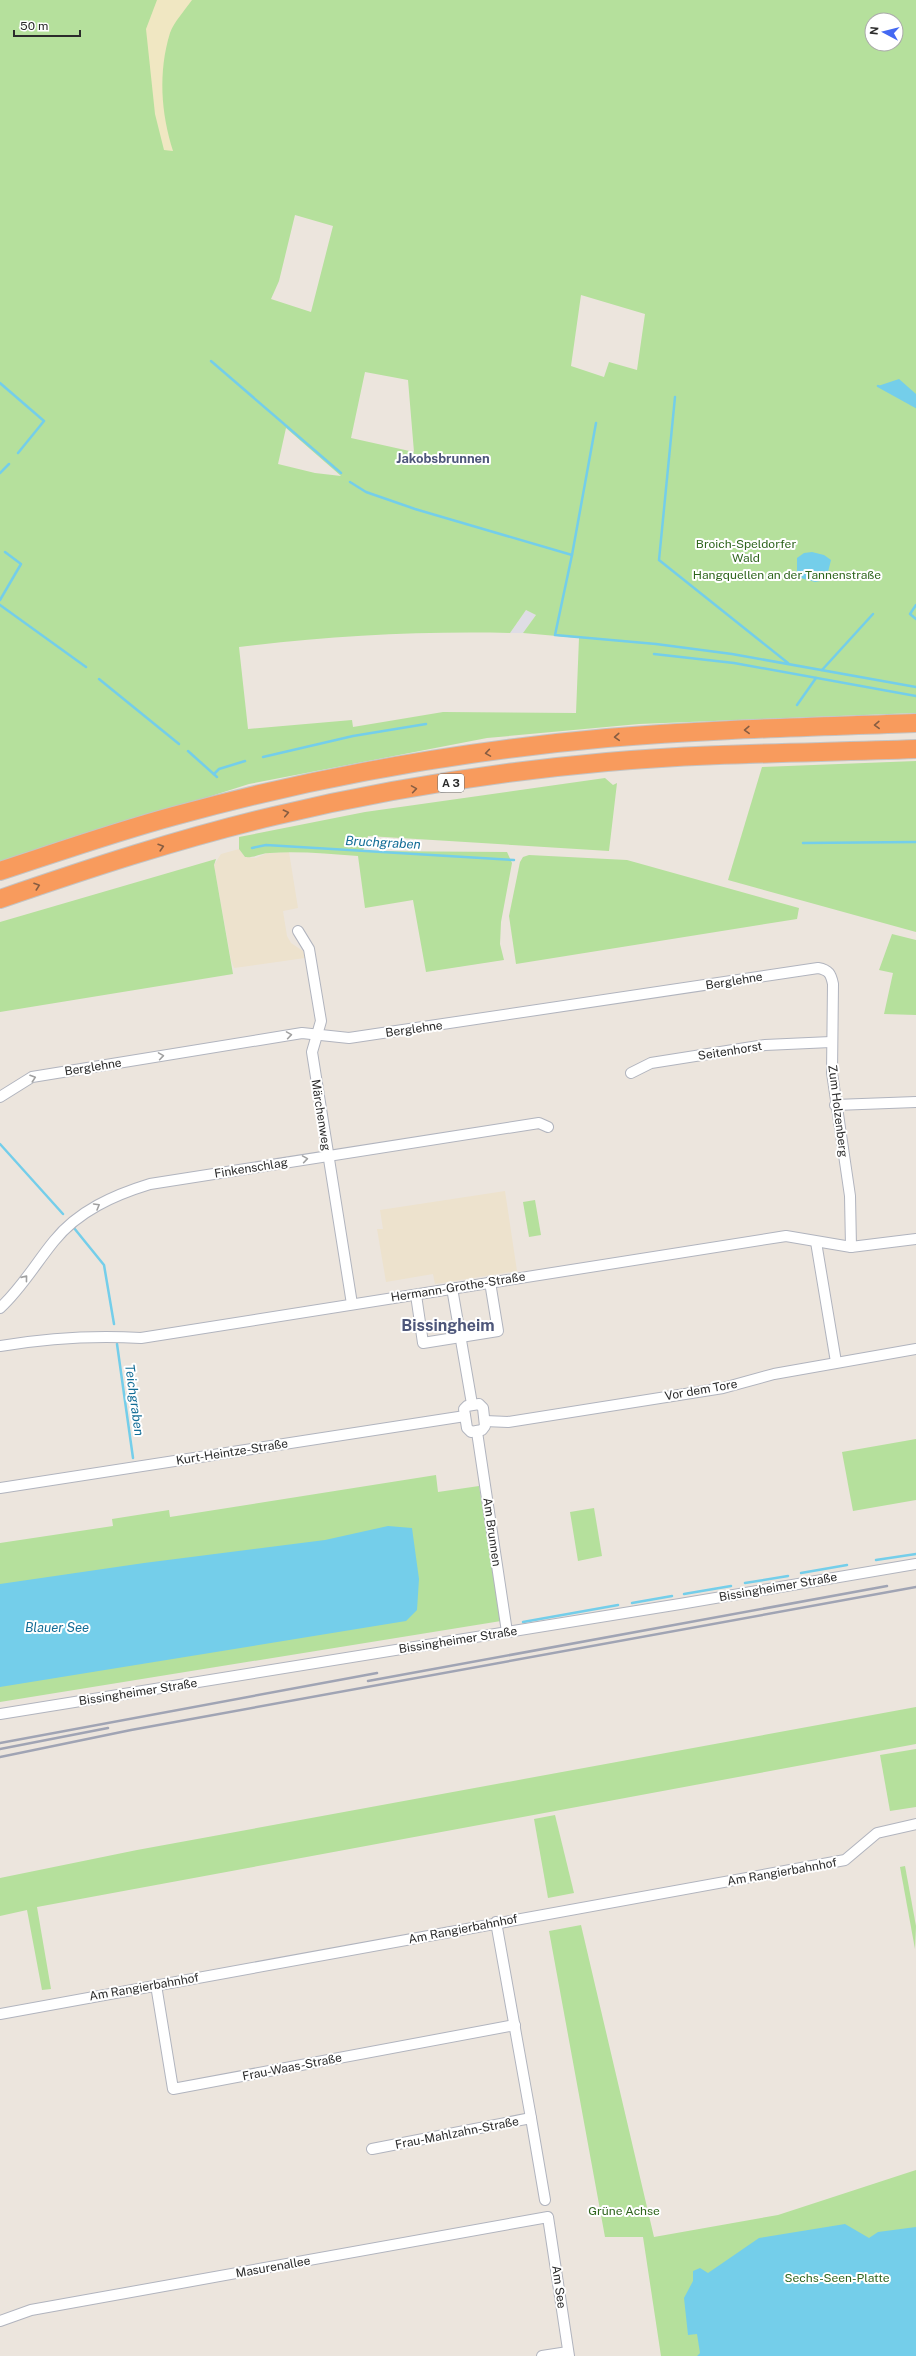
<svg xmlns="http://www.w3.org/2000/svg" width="916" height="2356" viewBox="0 0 916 2356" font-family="'Public Sans',sans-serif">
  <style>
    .industrial { fill: #dfdde5 }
    .education { fill: #ede2cd }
    .green { fill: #b5e09c; fill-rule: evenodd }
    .sand { fill: #f0e7c2 }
    .water { fill: #74ceea }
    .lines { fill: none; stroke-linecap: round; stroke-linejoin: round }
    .stream { stroke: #74ceea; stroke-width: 2.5 }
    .minor-casing { stroke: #b1b4be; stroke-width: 12 }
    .motorway-casing { stroke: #c4c4c4; stroke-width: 20 }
    .minor { stroke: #fff; stroke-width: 10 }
    .motorway { stroke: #f89b5d; stroke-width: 18 }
    .rail { stroke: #a0a4b4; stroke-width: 2.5 }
    .oneway { stroke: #875d42 }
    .oneway2 { stroke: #a0a0a0 }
    .labels { text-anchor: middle; stroke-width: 4; stroke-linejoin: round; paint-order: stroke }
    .shield { fill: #fff; stroke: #6b6b6b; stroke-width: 1 }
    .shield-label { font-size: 11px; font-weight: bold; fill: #2b2b2b }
    .park-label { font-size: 12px; fill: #2e651d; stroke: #fff }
    .street-label { font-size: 12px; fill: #2b2b2b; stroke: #fff }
    .neighbourhood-label { font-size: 13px; font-weight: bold; fill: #4d567a; stroke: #fff }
    .water-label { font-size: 13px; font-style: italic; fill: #136d96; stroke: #fff }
    .district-label { font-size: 16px; font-weight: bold; fill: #4d567a; stroke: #fff }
  </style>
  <rect width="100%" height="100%" fill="#ece5dd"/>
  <polygon class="industrial" points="526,610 536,615 523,633 510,633"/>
  <g class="education">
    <polygon points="239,849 245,857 256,858 267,853 289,852 298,908 283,911 287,936 291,943 303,951 305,958 234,968 231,960 214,865 221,854"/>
    <polygon points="505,1191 517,1271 435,1284 433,1274 386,1282 377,1229 383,1229 380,1210"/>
  </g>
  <g class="green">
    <path d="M0,0H916V713L639,724L487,738L249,784L0,863ZM872,20H896V44H872ZM295,215L333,226L311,312L271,299L279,281ZM581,295L645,314L637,370L609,362L604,377L571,366ZM365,372L408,380L414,452L351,438ZM286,428L341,476L315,473L278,464ZM526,610L536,615L523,633L579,638L576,713L443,712L353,727L352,720L248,729L239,647C328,636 419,631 510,633Z"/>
    <polygon points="916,761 916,932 728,880 762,767"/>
    <path d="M605,778L613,785L617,783L609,851L368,836L363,851L507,852L512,863L501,922L500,944L504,960L426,972L413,900L365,908L358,856C329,854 299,851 270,853C261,853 255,858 245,857L239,849V837L365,812Z"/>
    <polygon points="529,855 627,860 799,908 797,919 516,964 509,916 520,862 523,857"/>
    <polygon points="216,859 214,865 233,974 0,1012 0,922"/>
    <polygon points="892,934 916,940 916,1015 884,1014 893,973 879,970"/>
    <polygon points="535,1200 541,1235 529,1237 523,1202"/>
    <polygon points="916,1439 916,1500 853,1511 842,1452"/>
    <polygon points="436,1475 438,1492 479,1486 501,1621 0,1702 0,1543 113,1526 112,1519 169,1510 170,1517"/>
    <polygon points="594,1508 602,1556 578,1561 570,1512"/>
    <polygon points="916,1707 916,1744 37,1907 51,1989 42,1990 27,1910 0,1916 0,1878 137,1850"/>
    <polygon points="916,1749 916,1807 890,1811 880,1755"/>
    <polygon points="555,1815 574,1893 548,1898 534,1819"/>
    <polygon points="905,1866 916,1926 915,1949 900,1867"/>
    <polygon points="581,1925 654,2237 778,2215 916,2170 916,2356 661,2356 643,2237 605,2237 549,1931"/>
  </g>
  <path class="sand" d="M157,0H192C185,10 174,22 170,33C158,72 161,113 173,151L164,150L155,114L146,29Z"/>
  <g class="water">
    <polygon points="899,379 916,394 916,407 878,386"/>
    <polygon points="812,552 824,555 831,560 826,580 815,582 797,577 797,558 804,553"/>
    <polygon points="388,1526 412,1528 419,1579 417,1610 406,1621 0,1687 0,1584 144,1563 325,1540"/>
    <polygon points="845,2224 869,2238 878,2232 916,2227 916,2356 697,2356 700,2353 697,2334 688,2335 684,2298 693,2281 693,2271 700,2268 708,2273 759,2238"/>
  </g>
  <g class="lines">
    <g class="stream">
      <polyline points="211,361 341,473"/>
      <polyline points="0,383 44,421 18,453"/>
      <polyline points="878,386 916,407"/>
      <polyline points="675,397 659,560 788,663"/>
      <polyline points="596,423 572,555 555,635 656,644 732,654 916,687"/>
      <polyline points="0,473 9,464"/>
      <polyline points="350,482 366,492 415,509 572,555"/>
      <polyline points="0,600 21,564 5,552"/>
      <polyline points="0,605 86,667"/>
      <polyline points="916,605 910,614 916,619"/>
      <polyline points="654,654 734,663 916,696"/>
      <polyline points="822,670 873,614"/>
      <polyline points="99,679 179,744"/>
      <polyline points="797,705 816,678"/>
      <polyline points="188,751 217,777"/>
      <polyline points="263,757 353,736 426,724"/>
      <polyline points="214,774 219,769 245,761"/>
      <polyline points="803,843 916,842"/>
      <polyline points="252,848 266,845 514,860"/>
      <polyline points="0,1144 63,1214"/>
      <polyline points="74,1228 104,1265 114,1324"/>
      <polyline points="117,1344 133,1458"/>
      <polyline points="876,1560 916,1554"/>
      <polyline points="801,1573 847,1565"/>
      <polyline points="745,1583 788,1576"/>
      <polyline points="684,1594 731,1586"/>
      <polyline points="632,1603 672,1596"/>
      <polyline points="523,1622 618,1605"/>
    </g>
    <defs>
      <g id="minor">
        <polyline points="298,931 309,949 321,1021 312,1052 352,1304"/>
        <polyline points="631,1073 651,1063 765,1045 831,1042"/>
        <path d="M0,1097L32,1077L302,1033L349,1038L818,968C829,970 831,974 833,984L832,1073L850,1196L851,1247"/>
        <polyline points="835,1105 916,1102"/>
        <polyline points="816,1242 836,1362"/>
        <polyline points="452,1288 472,1404"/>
        <polyline points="416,1295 423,1343 498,1331 490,1282"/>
        <path d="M0,1308C21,1289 36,1263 54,1241C78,1211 114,1195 150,1184L539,1123L548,1127"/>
        <path d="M0,1346C48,1338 92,1335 141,1338L786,1236L851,1247L916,1239"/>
        <polygon points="479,1404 483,1408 485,1426 482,1430 471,1432 467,1428 464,1409 467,1406"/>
        <polyline points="485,1421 508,1422 723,1388 774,1374 916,1349"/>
        <polyline points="477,1432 507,1632"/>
        <polyline points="0,1488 465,1416"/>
        <polyline points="0,1714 680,1604 916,1564"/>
        <polyline points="496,1922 531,2118"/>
        <polyline points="156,1985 173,2089 515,2025"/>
        <polyline points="0,2014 845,1860 877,1833 916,1824"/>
        <polyline points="372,2149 531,2118 545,2200"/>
        <polyline points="0,2321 31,2310 548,2217 569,2356"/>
        <polyline points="542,2356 568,2352"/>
      </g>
      <g id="motorway">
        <path d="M0,871C58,852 115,832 174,816C315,777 462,751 607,738C710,729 813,727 916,723"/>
        <path d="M0,899C90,868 181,838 274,816C382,790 496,772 607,762C709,753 813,753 916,749"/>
      </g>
    </defs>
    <use href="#minor" class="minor-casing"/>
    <use href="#motorway" class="motorway-casing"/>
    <use href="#minor" class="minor"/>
    <use href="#motorway" class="motorway"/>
    <g class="rail">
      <polyline points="368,1681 887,1586"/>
      <polyline points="0,1743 377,1673"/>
      <polyline points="0,1749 108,1728"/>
      <polyline points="0,1757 131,1730 916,1587"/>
    </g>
  </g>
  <defs><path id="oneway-chevron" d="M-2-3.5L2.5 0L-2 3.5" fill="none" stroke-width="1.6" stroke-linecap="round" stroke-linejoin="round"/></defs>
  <g class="oneway">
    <use href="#oneway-chevron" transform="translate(877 725) rotate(178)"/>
    <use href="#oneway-chevron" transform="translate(747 730) rotate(178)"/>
    <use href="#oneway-chevron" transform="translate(617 737) rotate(176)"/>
    <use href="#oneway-chevron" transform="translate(488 753) rotate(171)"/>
    <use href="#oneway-chevron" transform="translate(414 789) rotate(-9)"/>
    <use href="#oneway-chevron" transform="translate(286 813) rotate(-12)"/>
    <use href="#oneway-chevron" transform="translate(161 847) rotate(-17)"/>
    <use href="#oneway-chevron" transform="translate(37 886) rotate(-19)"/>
  </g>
  <g class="oneway2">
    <use href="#oneway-chevron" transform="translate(289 1035) rotate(-9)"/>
    <use href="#oneway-chevron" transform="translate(161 1056) rotate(-9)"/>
    <use href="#oneway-chevron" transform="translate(33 1078) rotate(-19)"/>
    <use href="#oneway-chevron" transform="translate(305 1159) rotate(-9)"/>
    <use href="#oneway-chevron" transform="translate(97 1206) rotate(-30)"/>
    <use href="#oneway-chevron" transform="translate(25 1278) rotate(-51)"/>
  </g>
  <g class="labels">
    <rect class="shield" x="438" y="774" width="26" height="18" rx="3"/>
    <g class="shield-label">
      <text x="451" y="787">A 3</text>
    </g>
    <g class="park-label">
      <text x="746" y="548">Broich-Speldorfer<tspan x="746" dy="14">Wald</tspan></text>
      <text x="787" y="579">Hangquellen an der Tannenstraße</text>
      <text x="624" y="2215">Grüne Achse</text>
      <text x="837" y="2282">Sechs-Seen-Platte</text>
    </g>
    <g class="street-label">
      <text transform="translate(734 981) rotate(-9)" y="4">Berglehne</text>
      <text transform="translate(414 1029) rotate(-8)" y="4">Berglehne</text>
      <text transform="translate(730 1051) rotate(-9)" y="4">Seitenhorst</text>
      <text transform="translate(93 1067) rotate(-9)" y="4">Berglehne</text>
      <text transform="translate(838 1111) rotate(83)" y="4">Zum Holzenberg</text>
      <text transform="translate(321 1115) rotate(81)" y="4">Märchenweg</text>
      <text transform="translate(251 1168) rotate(-9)" y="4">Finkenschlag</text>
      <text transform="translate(458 1287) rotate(-9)" y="4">Hermann-Grothe-Straße</text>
      <text transform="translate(701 1390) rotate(-10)" y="4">Vor dem Tore</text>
      <text transform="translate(232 1452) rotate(-9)" y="4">Kurt-Heintze-Straße</text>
      <text transform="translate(492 1532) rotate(82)" y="4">Am Brunnen</text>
      <text transform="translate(778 1587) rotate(-10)" y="4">Bissingheimer Straße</text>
      <text transform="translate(458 1640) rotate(-9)" y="4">Bissingheimer Straße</text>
      <text transform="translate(138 1692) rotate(-9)" y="4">Bissingheimer Straße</text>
      <text transform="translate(782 1872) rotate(-10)" y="4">Am Rangierbahnhof</text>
      <text transform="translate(463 1929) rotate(-11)" y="4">Am Rangierbahnhof</text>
      <text transform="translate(144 1987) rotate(-10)" y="4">Am Rangierbahnhof</text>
      <text transform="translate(292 2067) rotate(-11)" y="4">Frau-Waas-Straße</text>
      <text transform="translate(457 2133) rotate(-11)" y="4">Frau-Mahlzahn-Straße</text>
      <text transform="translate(273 2267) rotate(-10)" y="4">Masurenallee</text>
      <text transform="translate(559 2287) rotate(82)" y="4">Am See</text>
    </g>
    <g class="neighbourhood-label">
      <text x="443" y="463">Jakobsbrunnen</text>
    </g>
    <g class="water-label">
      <text transform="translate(383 842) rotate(3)" y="5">Bruchgraben</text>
      <text transform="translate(135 1400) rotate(82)" y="5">Teichgraben</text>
      <text x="57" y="1632">Blauer See</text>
    </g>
    <g class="district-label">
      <text x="448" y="1331">Bissingheim</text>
    </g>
  </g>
  <g transform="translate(884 32) rotate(277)"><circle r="19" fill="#ffffff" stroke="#aaaaaa"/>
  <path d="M0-3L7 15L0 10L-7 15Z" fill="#4469f2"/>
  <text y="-6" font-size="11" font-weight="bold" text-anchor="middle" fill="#2b2b2b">N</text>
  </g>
  <path d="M14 30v6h66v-6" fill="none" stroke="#2b2b2b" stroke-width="2"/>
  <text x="20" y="30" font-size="12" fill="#2b2b2b" stroke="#ffffff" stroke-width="3" paint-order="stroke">50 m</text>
</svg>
